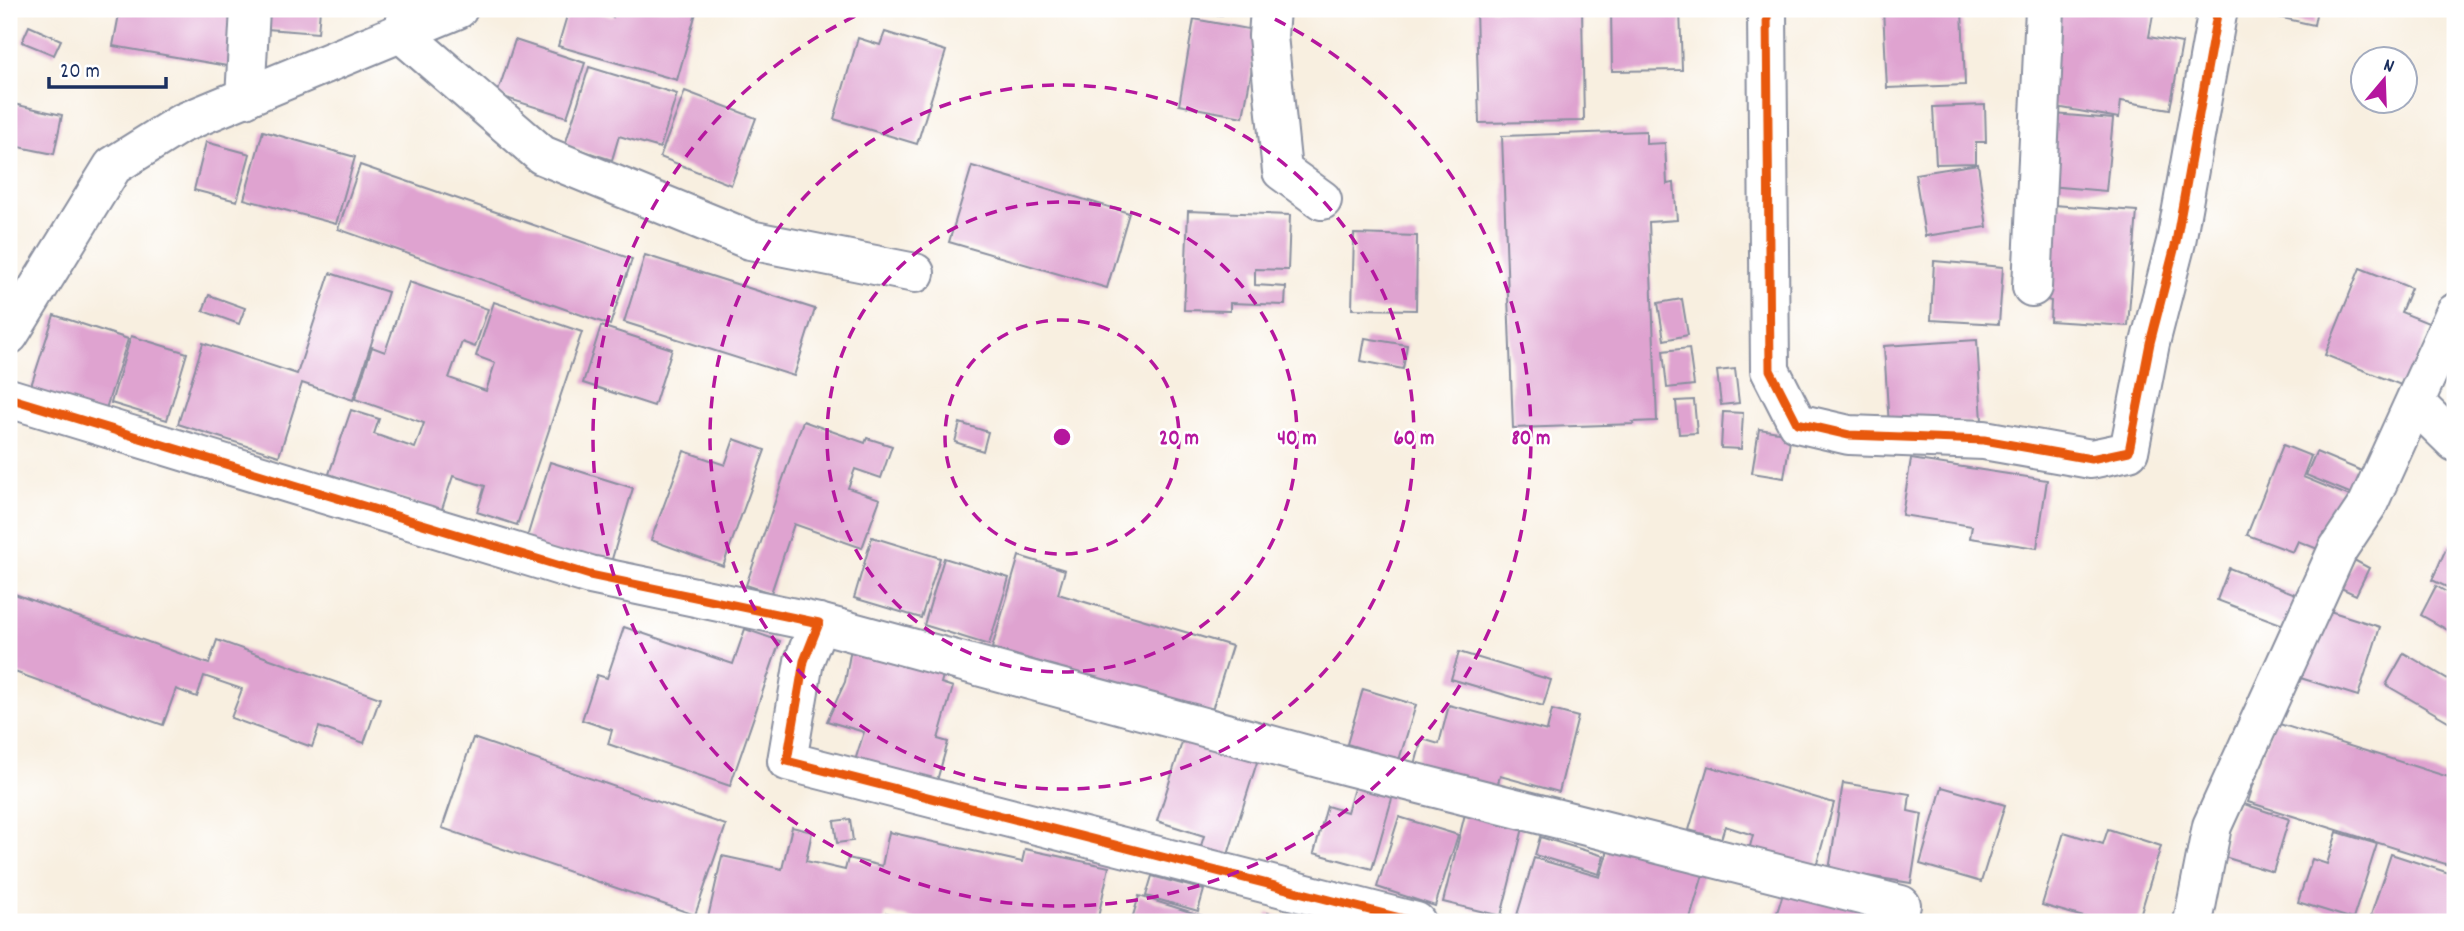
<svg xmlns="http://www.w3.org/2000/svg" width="2464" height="931" viewBox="0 0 2464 931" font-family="Dekko,sans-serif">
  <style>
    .building { fill: #dfa3d0 }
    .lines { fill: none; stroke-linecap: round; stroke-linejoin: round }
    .minor-casing { stroke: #8a8f9f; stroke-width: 42 }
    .minor { stroke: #fff; stroke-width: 38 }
    .cycleway-casing { stroke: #fff; stroke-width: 13 }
    .cycleway { stroke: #e8590c; stroke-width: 9 }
    .ring { fill: none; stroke: #b5179e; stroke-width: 3.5; stroke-dasharray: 12 9 }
    .centre { fill: #b5179e; stroke: #fff; stroke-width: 3.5 }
    .ring-label { font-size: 21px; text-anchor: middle; font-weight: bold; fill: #b5179e; stroke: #fff; stroke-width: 5; stroke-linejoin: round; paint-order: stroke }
  </style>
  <rect width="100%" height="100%" fill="#fff"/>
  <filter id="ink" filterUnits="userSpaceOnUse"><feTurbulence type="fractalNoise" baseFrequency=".0143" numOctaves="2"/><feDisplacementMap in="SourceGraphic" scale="14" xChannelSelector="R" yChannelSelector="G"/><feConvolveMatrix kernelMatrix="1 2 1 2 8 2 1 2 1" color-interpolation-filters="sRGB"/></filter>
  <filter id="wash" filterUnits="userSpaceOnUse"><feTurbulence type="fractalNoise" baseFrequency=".00686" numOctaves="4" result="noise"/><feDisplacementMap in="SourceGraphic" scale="28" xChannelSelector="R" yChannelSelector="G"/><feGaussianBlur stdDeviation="1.57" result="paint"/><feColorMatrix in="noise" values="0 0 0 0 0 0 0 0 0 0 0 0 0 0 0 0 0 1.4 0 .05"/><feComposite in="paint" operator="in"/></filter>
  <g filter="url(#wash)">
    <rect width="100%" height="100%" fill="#f8efe0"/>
    <g id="blocks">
      <g class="building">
        <polygon points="120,9 244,9 233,67 113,46"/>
        <polygon points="268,9 320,9 318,33 267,29"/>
        <polygon points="569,9 584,9 613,17 615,9 697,9 677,80 558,46"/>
        <rect x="1131" y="9" width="91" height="6"/>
        <polygon points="1476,9 1582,9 1584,121 1479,123"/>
        <polygon points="1611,9 1680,9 1682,70 1612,71"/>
        <polygon points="1883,9 1962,9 1965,85 1887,88"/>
        <polygon points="2061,9 2154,9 2149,37 2182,43 2170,109 2121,101 2119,118 2045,105"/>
        <polygon points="2251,9 2317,9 2314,25 2251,11"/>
        <polygon points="1194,19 1259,31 1243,117 1179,105"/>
        <polygon points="29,26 61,40 54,55 22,42"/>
        <polygon points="885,32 946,51 917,144 834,119 858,38 880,45"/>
        <polygon points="515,40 585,63 567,117 497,95"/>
        <polygon points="589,67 677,94 660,148 619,136 612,160 565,145"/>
        <polygon points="685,91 756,118 731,185 660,157"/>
        <polygon points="9,103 62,115 54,154 9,145"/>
        <polygon points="1985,105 1986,142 1976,142 1976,163 1936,164 1933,107"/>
        <polygon points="2054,114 2113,119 2106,191 2048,186"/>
        <polygon points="263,131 355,157 336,224 244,199"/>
        <polygon points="1646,131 1646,144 1665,143 1667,184 1674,183 1677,220 1649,222 1657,421 1633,422 1634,424 1513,428 1502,136"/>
        <polygon points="206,142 250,154 237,201 194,190"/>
        <polygon points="1978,164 1987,227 1925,236 1915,174"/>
        <polygon points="360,165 632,259 610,325 338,229"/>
        <polygon points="972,166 1129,213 1107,288 949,242"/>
        <polygon points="2053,205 2137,211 2128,326 2050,321 2051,301 2047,300"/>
        <polygon points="1188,211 1290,215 1288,270 1255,269 1255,285 1286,287 1285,305 1230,303 1230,311 1184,310"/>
        <polygon points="1354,234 1417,236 1416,310 1352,309"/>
        <polygon points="645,255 815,309 794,376 624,322"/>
        <polygon points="1934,261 2003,267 1999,324 1931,320"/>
        <polygon points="2360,268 2411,288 2401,312 2431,324 2406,387 2325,355"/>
        <polygon points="330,273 388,292 353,400 302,383 279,456 178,424 203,343 297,374"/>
        <polygon points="409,282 488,309 475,347 462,342 449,378 486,391 495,363 476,356 494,302 582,332 517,525 477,512 485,486 453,476 441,512 329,474 351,410 379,419 374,434 415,448 424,423 355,399 372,347 385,352"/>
        <polygon points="209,295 245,308 239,324 203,311"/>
        <polygon points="1682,299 1688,335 1664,340 1658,303"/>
        <polygon points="54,315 128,339 104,415 29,392"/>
        <polygon points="601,326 672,349 654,406 583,383"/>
        <polygon points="131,336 187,353 167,420 111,403"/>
        <polygon points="1365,338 1407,345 1403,369 1361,361"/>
        <polygon points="1977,340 1982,421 1889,426 1884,346"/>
        <polygon points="1689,348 1694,385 1667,388 1663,351"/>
        <polygon points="1735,369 1739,403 1721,405 1717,371"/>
        <polygon points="1694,400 1697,433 1679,434 1676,401"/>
        <polygon points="1723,412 1743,413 1741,449 1721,448"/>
        <polygon points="803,421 865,443 867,438 892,446 881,478 855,469 848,488 880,499 862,548 794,524 771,593 746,585"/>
        <polygon points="960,423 988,432 983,451 955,442"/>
        <polygon points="1759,429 1791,434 1784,478 1752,473"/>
        <polygon points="734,439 765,450 723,566 651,540 684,451 725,465"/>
        <polygon points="2283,445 2311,456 2303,477 2352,497 2330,554 2298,541 2293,552 2247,535"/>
        <polygon points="2316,452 2374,476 2364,499 2306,475"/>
        <polygon points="1911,459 2047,480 2037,548 1970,538 1972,526 1902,515"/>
        <polygon points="550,462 633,488 609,569 525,544"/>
        <polygon points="872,537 940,558 921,618 854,598"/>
        <polygon points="2449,542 2455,545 2455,591 2432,580"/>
        <polygon points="1019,556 1065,570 1058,594 1232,646 1211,713 992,648"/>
        <polygon points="944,558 1009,578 989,645 924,625"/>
        <polygon points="2354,560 2369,568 2356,595 2341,588"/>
        <polygon points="2229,568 2298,595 2286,626 2217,600"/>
        <polygon points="2436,586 2455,597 2455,634 2421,615"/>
        <polygon points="9,592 209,664 217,640 380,698 364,743 319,727 312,747 231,718 242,689 204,676 197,697 176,689 163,725 9,670"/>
        <polygon points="2314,606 2380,627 2358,696 2291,675"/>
        <polygon points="624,627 733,664 745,629 780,641 730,786 608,744 612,730 582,720 597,675 607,678"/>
        <polygon points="853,637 946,665 941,683 953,687 938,739 948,742 934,791 853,767 864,732 827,721 845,682"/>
        <polygon points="1459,652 1551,680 1543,706 1451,679"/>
        <polygon points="2404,653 2448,679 2455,666 2455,725 2386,685"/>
        <polygon points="1363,689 1416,705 1399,760 1347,744"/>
        <polygon points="1449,705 1547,731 1552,710 1578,717 1559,792 1500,776 1495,794 1413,772 1422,739 1439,744"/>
        <polygon points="2273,722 2455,779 2455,867 2248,802"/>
        <polygon points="1184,736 1258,759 1227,858 1200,849 1204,836 1157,821"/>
        <polygon points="473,738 726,825 695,915 442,828"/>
        <polygon points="1708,766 1834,803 1815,870 1749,850 1753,835 1725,826 1721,839 1689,830"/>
        <polygon points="1843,783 1910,794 1908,811 1922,814 1911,883 1829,870"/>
        <polygon points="1355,785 1393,795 1372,869 1314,853 1327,806 1347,812"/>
        <polygon points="1942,787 2005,805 1981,882 1920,864"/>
        <polygon points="2238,802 2289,819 2273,872 2221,856"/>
        <polygon points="1465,814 1523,828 1501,916 1443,902"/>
        <polygon points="1399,817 1458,835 1435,906 1377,887"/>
        <polygon points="850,819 853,841 837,843 834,821"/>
        <polygon points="792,827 812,832 806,861 845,870 848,858 882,866 889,832 1022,862 1025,849 1109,867 1097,922 915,922 915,920 886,913 884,922 707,922 722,856 782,869"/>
        <polygon points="2108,829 2161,846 2138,922 2101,922 2042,905 2064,832 2103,844"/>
        <polygon points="2337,832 2377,844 2353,919 2298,902 2312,859 2327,864"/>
        <polygon points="1540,837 1604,856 1599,874 1535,855"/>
        <polygon points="1610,843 1704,871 1689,922 1601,922 1592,919 1591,922 1515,922 1534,858 1600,877"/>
        <polygon points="2391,854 2455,875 2455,922 2393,922 2371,915"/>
        <polygon points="1152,876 1204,890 1198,911 1146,896"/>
        <polygon points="1787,881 1887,912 1884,922 1774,922"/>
        <polygon points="1139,896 1203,916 1201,922 1131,922"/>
        <polygon points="1268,913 1295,922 1265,922"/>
      </g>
    </g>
  </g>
  <g filter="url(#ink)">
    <use href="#blocks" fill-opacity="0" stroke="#8a8f9f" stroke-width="2"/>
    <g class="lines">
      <defs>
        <g id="minor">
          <polyline points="411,9 401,33 542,155 750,240 915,273"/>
          <polyline points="1270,9 1268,36 1282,171 1322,200"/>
          <polyline points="1767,9 1770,370 1797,423 1849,435 1984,440 2091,459 2129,451 2150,343 2176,242 2218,9"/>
          <polyline points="245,98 250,9"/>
          <polyline points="2032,287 2045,9"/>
          <polyline points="9,335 113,166 180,124 458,9"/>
          <polyline points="9,398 590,575 819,623 804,661 787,761 1416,922"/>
          <polyline points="2415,403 2455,442"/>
          <polyline points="819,623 1348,766 1901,905"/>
          <polyline points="2193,922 2212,826 2338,549 2368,504 2455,313"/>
        </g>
      </defs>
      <use href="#minor" class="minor-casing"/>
      <use href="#minor" class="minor"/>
      <defs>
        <g id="cycleway">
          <polyline points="1767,9 1770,370 1797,423 1849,435 1984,440 2091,459 2129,451 2150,343 2176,242 2218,9"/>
          <polyline points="9,398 590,575 819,623 804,661 787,761 1416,922"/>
        </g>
      </defs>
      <use href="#cycleway" class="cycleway-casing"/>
      <use href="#cycleway" class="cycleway"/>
    </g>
  </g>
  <g class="ring">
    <circle cx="1062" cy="437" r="117"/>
    <circle cx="1062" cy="437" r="235"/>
    <circle cx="1062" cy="437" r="352"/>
    <path d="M1256 10A469 469 0 1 1 868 10"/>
  </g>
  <circle cx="1062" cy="437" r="10" class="centre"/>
  <g class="ring-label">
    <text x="1179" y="444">20 m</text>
    <text x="1297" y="444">40 m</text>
    <text x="1414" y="444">60 m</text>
    <text x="1531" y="444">80 m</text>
  </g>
  <rect width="2464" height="931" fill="none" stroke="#fff" stroke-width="35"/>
  <g transform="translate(2384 80) rotate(19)"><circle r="33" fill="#ffffff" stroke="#a4acbf" stroke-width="2"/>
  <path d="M0-5L12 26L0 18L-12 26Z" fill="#b5179e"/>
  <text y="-10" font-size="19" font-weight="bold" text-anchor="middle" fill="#1b2f5e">N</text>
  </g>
  <path d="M49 77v10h117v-10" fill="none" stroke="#1b2f5e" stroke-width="3.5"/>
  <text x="60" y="77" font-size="21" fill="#1b2f5e" stroke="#ffffff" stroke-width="5" paint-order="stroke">20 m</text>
</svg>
